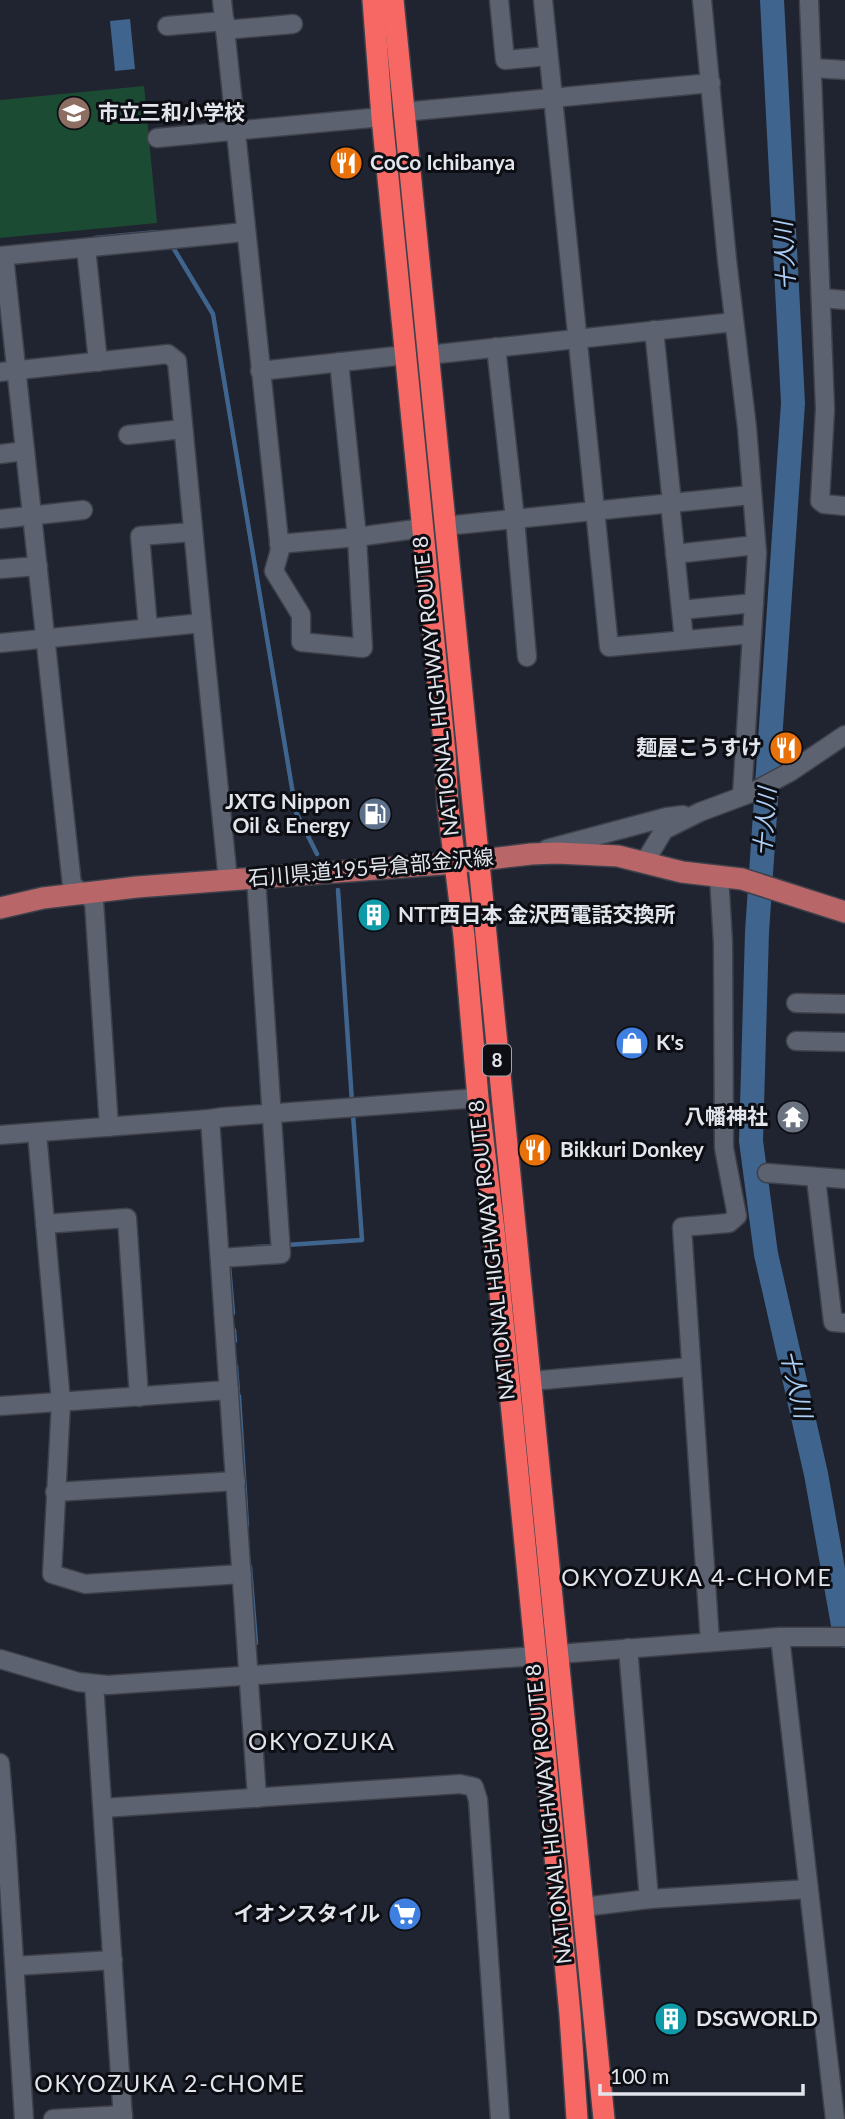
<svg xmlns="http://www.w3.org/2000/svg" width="845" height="2119" viewBox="0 0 845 2119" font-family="Lato,'Noto Sans JP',sans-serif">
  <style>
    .green { fill: #1c4b33 }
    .water { fill: #3f648e }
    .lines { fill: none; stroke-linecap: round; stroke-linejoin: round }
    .stream { stroke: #3f648e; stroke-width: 4.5 }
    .river { stroke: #3f648e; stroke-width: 24 }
    .minor-casing { stroke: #3e414a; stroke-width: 21 }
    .major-casing { stroke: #3e414a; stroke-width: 24 }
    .highway-casing { stroke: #3e414a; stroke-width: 24 }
    .minor { stroke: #5d6270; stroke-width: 18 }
    .major { stroke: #b96669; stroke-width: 21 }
    .highway { stroke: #f76865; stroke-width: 21 }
    .labels { text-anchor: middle; stroke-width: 6; stroke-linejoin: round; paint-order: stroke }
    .shield { fill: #0c0e13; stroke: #a2a4ab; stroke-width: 2 }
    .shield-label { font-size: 19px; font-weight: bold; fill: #e2e5ec }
    .poi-label { font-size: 21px; font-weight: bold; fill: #e2e5ec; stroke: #0c0e13; text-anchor: start }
    .street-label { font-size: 21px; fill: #e2e5ec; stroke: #0c0e13 }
    .water-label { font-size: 23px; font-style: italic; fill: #adcff6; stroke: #0c0e13 }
    .neighbourhood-label { font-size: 23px; letter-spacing: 2px; fill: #e2e5ec; stroke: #0c0e13 }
    .quarter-label { font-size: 24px; letter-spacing: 2px; fill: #e2e5ec; stroke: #0c0e13 }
  </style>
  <rect width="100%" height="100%" fill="#202430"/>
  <polygon class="green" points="144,86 157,223 0,238 0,100"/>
  <polygon class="water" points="130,19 135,69 115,71 110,21"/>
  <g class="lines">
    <g class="stream">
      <polyline points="95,238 157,232"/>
      <polyline points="171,244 213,314 296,812 317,854"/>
      <polyline points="338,890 352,1102"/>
      <polyline points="286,1245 362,1240 353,1114"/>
      <polyline points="256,1247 273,1246"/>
      <polyline points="229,1266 233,1313"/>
      <polyline points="234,1330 235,1341"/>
      <polyline points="236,1366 238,1393"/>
      <polyline points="239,1396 247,1526"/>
      <polyline points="250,1567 256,1643"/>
    </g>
    <polyline class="river" points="772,0 793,403 757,932 751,1141 766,1254 816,1474 845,1636"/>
    <defs>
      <g id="minor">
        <polyline points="222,0 280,550 274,571 301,615 301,642 363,648 357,537 423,528"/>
        <polyline points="499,0 505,60 548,56"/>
        <polyline points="543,0 609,647 752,634 742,796"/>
        <polyline points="702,0 727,260 747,428 757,553 752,634"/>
        <polyline points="809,0 825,409 820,501 824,504 845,506"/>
        <polyline points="167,26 225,21"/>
        <polyline points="225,30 293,24"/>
        <polyline points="812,68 845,70"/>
        <polyline points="403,112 711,83"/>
        <polyline points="157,138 382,117"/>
        <polyline points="86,248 98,362"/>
        <polyline points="0,256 245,232"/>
        <polyline points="4,256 72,885 94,901 109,1127"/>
        <polyline points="822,298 845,300"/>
        <polyline points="654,330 672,503"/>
        <polyline points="496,347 515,519 527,657"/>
        <polyline points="428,355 734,322"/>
        <polyline points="260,371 405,355"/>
        <polyline points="0,372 168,354 177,361 202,623"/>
        <polyline points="128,435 183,429"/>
        <polyline points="0,454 25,451"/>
        <polyline points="670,503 684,640"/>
        <polyline points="0,519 83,510"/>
        <polyline points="445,526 751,495"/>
        <polyline points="279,544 357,537 339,362"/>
        <polyline points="675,554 756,545"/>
        <polyline points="0,569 38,566"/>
        <polyline points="681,610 754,603"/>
        <polyline points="148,628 140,536 193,532"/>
        <polyline points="0,643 202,623 228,880"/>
        <polyline points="547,849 667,817 683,815"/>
        <polyline points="644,863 664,830 700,812 751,793 790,772 845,735"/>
        <polyline points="796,1003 845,1004"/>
        <polyline points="796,1041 845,1042"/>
        <polyline points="210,1119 223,1117 478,1098"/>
        <polyline points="37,1133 61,1402 52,1574 85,1584 242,1574"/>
        <polyline points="0,1135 210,1119 257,1798"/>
        <polyline points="767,1173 845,1179"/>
        <polyline points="816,1179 833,1322 845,1323"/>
        <polyline points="45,1224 127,1218 139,1397"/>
        <polyline points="220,1258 281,1254 256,878"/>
        <polyline points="531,1381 691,1367"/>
        <polyline points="0,1406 229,1390"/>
        <polyline points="55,1492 236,1481"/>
        <polyline points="710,1642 682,1227 729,1223 737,1216 724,1148 723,943 719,876"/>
        <polyline points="628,1648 649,1899"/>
        <polyline points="558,1654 780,1637"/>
        <polyline points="0,1659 78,1682 108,1685 536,1656"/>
        <polyline points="94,1684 123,2119"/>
        <polyline points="0,1763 6,1836 0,1836"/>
        <polyline points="103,1808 460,1784 474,1787 478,1800 500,2119"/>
        <polyline points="6,1836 24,2119"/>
        <polyline points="583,1907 649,1899 808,1889"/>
        <polyline points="15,1966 113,1960"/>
        <polyline points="53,2119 123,2115"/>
        <polyline points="835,2119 780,1637 845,1637"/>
      </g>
      <polyline id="major" points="0,908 43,898 137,887 456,863 531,854 557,853 618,856 682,872 742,879 845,912"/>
      <g id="highway">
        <polyline points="373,0 382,117 445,753 448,807 464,936 478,1098 494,1230 536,1656 570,2015 577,2119"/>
        <polyline points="393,0 604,2119"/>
      </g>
    </defs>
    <use href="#minor" class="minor-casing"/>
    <use href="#major" class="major-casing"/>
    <use href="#highway" class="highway-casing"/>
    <use href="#minor" class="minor"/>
    <use href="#major" class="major"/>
    <use href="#highway" class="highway"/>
  </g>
  <defs>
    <symbol id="school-disc" viewBox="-11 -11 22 22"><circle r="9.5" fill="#8d6e63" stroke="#0c0e13"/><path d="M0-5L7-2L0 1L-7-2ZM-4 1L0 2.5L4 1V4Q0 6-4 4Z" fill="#fff"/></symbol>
    <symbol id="restaurant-disc" viewBox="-11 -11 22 22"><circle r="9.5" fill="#e8710a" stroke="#0c0e13"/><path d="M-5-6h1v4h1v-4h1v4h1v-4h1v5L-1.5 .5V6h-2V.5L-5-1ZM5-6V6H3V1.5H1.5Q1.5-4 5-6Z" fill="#fff"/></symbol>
    <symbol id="fuel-disc" viewBox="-11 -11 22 22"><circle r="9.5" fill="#5c6f8a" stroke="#0c0e13"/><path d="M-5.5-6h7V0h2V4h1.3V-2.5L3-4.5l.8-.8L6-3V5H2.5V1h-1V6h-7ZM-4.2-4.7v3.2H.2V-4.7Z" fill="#fff"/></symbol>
    <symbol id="building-disc" viewBox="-11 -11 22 22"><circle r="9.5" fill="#0f9aa8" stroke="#0c0e13"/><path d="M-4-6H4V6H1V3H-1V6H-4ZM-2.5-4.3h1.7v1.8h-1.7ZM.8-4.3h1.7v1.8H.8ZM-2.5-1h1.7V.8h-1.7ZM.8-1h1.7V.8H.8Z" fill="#fff"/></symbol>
    <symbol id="shop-disc" viewBox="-11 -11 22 22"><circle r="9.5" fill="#3f7fe0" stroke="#0c0e13"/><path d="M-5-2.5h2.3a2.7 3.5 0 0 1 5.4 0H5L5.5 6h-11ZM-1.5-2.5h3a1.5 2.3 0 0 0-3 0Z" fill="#fff"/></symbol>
    <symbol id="temple-disc" viewBox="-11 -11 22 22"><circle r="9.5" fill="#6b7280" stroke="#0c0e13"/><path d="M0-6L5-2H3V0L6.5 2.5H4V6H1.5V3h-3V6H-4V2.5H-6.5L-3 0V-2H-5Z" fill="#fff"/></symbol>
    <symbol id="supermarket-disc" viewBox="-11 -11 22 22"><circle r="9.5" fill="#3f7fe0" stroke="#0c0e13"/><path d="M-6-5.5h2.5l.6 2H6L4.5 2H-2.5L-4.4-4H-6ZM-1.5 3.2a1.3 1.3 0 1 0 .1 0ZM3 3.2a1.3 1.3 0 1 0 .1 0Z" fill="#fff"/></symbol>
  </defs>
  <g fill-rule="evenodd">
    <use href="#school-disc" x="55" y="94" width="38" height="38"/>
    <use href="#restaurant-disc" x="327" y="144" width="38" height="38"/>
    <use href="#restaurant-disc" x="767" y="729" width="38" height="38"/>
    <use href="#fuel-disc" x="356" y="795" width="38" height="38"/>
    <use href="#building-disc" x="355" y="896" width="38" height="38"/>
    <use href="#shop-disc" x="613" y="1024" width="38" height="38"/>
    <use href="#temple-disc" x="774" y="1098" width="38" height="38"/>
    <use href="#restaurant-disc" x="516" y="1131" width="38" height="38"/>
    <use href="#supermarket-disc" x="386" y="1895" width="38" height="38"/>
    <use href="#building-disc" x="652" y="2000" width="38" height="38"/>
  </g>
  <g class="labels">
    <rect class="shield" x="483" y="1044.5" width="28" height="31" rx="5"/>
    <g class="shield-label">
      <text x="497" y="1067">8</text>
    </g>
    <g class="poi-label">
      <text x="98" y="120">市立三和小学校</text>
      <text x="370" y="170">CoCo Ichibanya</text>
      <text x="762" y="755" text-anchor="end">麺屋こうすけ</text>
      <text x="350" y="809" text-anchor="end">JXTG Nippon<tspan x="350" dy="24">Oil &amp; Energy</tspan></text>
      <text x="398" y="922">NTT西日本 金沢西電話交換所</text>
      <text x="656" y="1050">K's</text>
      <text x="768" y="1124" text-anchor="end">八幡神社</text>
      <text x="560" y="1157">Bikkuri Donkey</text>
      <text x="380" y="1921" text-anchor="end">イオンスタイル</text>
      <text x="696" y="2026">DSGWORLD</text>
    </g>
    <g class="street-label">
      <text transform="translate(436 686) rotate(-96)" y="7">NATIONAL HIGHWAY ROUTE 8</text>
      <text transform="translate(371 868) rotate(-5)" y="7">石川県道195号倉部金沢線</text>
      <text transform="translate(492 1250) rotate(-96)" y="7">NATIONAL HIGHWAY ROUTE 8</text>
      <text transform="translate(549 1814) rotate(-96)" y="7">NATIONAL HIGHWAY ROUTE 8</text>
    </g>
    <g class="water-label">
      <text transform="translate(785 256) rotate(-93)" y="8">十人川</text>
      <text transform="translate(765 822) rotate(-86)" y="8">十人川</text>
      <text transform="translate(796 1384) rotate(77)" y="8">十人川</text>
    </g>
    <g class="neighbourhood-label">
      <text x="697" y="1586">OKYOZUKA 4-CHOME</text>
      <text x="170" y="2092">OKYOZUKA 2-CHOME</text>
    </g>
    <g class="quarter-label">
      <text x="322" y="1750">OKYOZUKA</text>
    </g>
  </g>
  <path d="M600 2084v10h203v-10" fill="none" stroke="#e2e5ec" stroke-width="3.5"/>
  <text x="610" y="2084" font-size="21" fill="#e2e5ec" stroke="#0c0e13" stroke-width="5" paint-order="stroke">100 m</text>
</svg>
